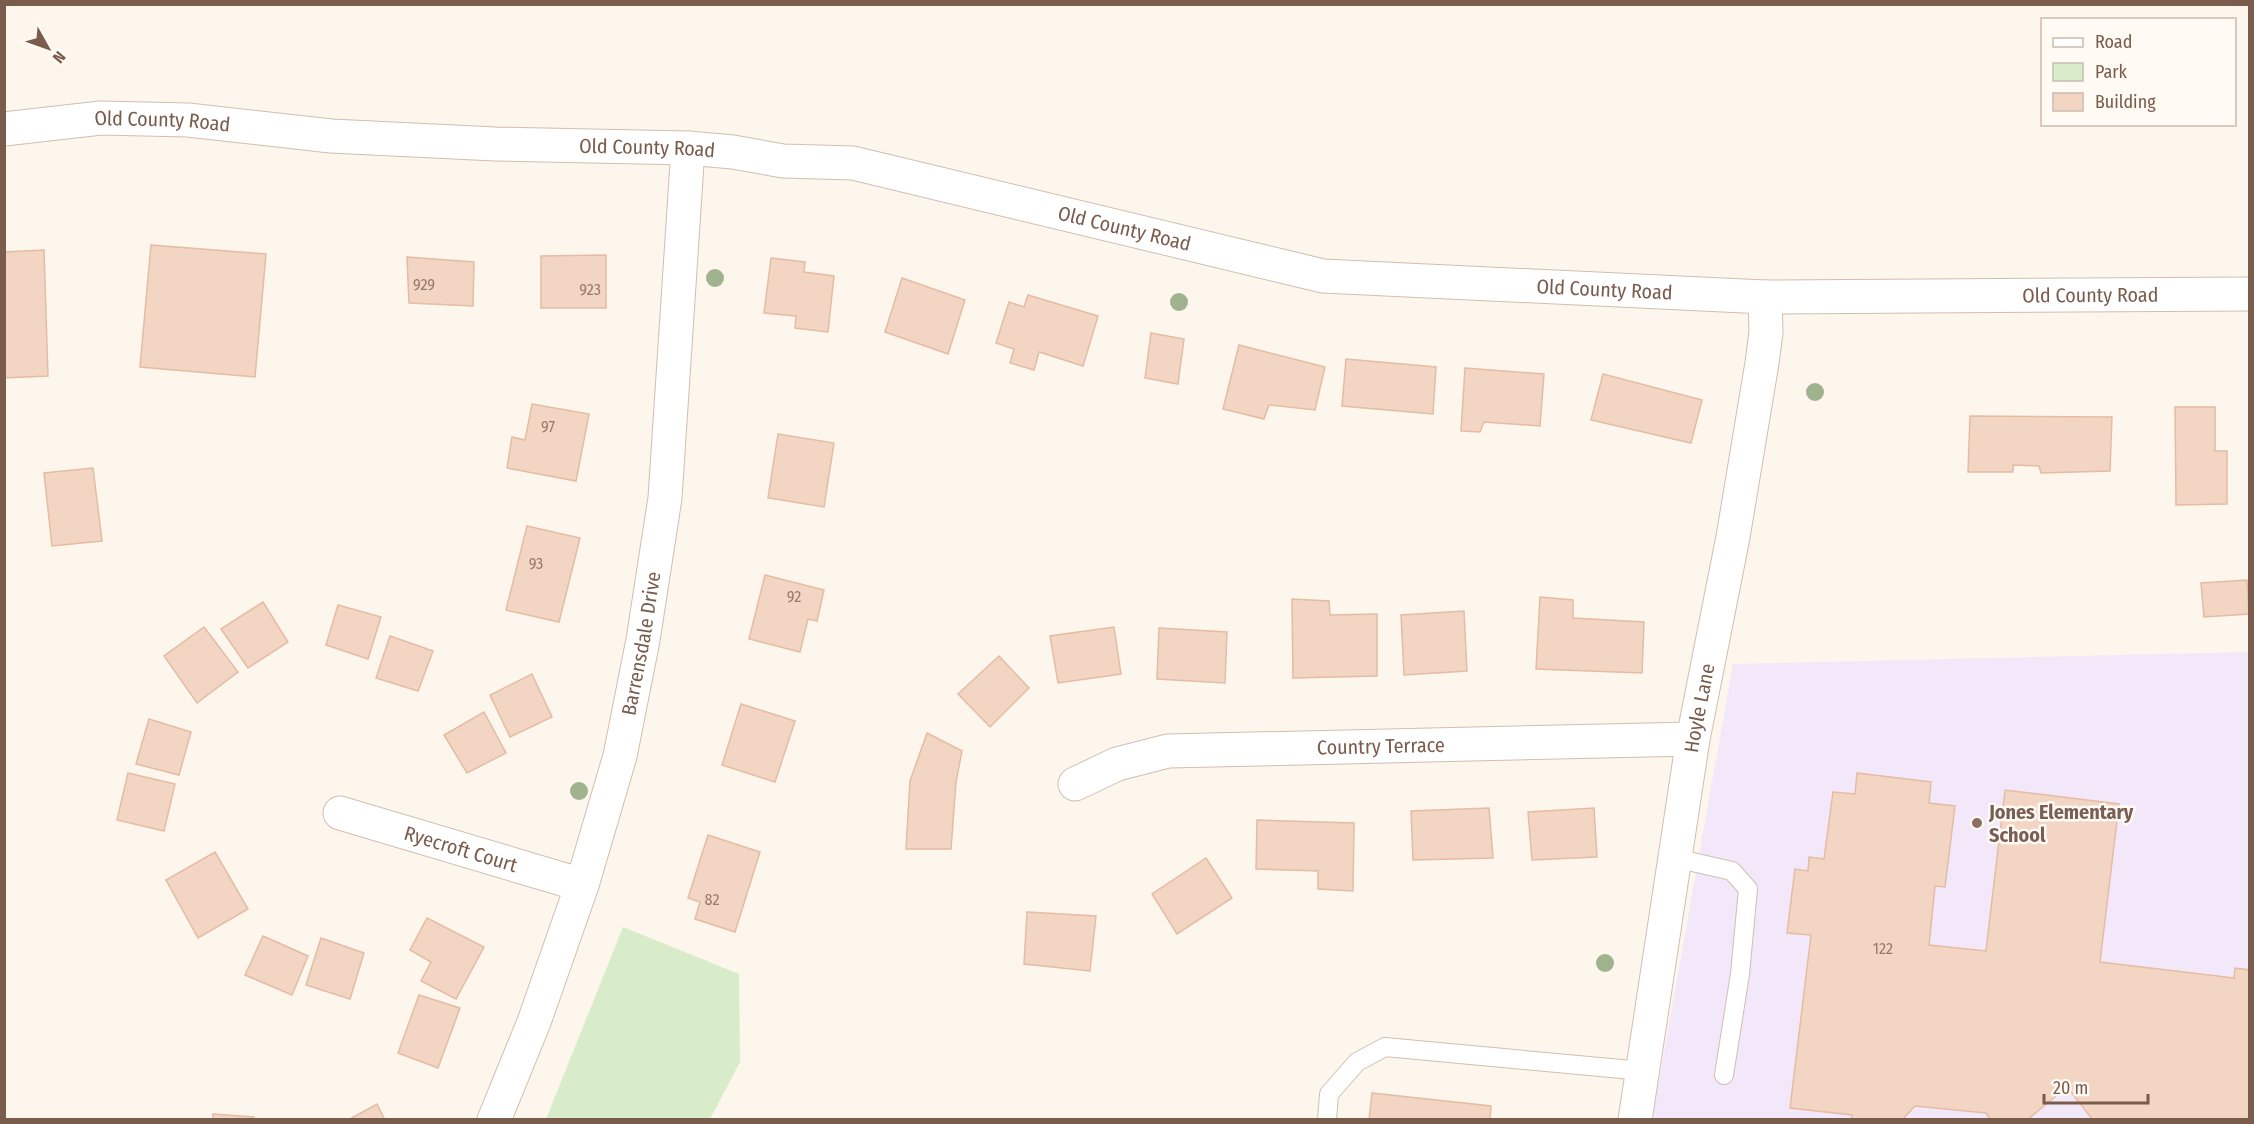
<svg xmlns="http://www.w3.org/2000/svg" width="2254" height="1124" viewBox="0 0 2254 1124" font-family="'Fira Sans Condensed',sans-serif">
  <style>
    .education { fill: #f3e8fa }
    .green { fill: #d8ecc9 }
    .building { fill: #f3d5c3; stroke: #e6bba3; stroke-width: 1.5 }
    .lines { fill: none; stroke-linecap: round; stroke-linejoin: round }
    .service-casing { stroke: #d1beb0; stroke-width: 20 }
    .minor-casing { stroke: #d1beb0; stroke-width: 35 }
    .service { stroke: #fff; stroke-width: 18 }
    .minor { stroke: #fff; stroke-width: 33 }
    .tree { fill: #a0b28e }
    .education-dot { fill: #8d6e63; stroke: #fffaf3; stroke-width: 2 }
    .labels { text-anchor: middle; stroke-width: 5; stroke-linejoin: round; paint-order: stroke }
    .number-label { font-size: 16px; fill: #987a6a }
    .street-label { font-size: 20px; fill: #7a5c4d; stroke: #fffaf3 }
    .education-label { font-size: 20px; font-weight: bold; fill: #785e54; stroke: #fffaf3; text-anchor: start }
  </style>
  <rect width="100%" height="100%" fill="#fdf6ec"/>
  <polygon class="education" points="2249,652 2249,1119 1652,1120 1733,664"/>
  <polygon class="green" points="623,927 739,974 740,1062 710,1119 546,1119"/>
  <g class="building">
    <polygon points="151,245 266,254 255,377 140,367"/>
    <polygon points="44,250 48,376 4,378 4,252"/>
    <polygon points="606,255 606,308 541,308 541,256"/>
    <polygon points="407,257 474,262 473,306 409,303"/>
    <polygon points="771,258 805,262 804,272 834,276 828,332 795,328 796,316 764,313"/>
    <polygon points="902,278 965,300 948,354 885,332"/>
    <polygon points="1028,295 1098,316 1083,366 1039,352 1034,370 1010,363 1014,349 996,343 1009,302 1024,307"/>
    <polygon points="1151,333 1184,339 1178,384 1145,378"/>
    <polygon points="1239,345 1325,367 1315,410 1269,405 1264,419 1223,409"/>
    <polygon points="1346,359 1436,367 1433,414 1342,406"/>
    <polygon points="1465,368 1544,374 1540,426 1484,422 1480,432 1461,431"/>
    <polygon points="1603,374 1702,400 1691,443 1591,420"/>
    <polygon points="532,404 589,414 576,481 507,468 512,437 525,440"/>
    <polygon points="2175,407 2215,407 2215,451 2227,451 2227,504 2176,505"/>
    <polygon points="1970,416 2112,417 2110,471 2041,473 2039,466 2013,465 2013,472 1968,472"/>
    <polygon points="778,434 834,443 824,507 768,498"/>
    <polygon points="93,468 102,541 52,546 44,473"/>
    <polygon points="527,526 580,538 559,622 506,610"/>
    <polygon points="765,575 824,590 817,621 808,619 800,652 749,639"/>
    <polygon points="2247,580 2249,614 2204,617 2201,583"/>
    <polygon points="1540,597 1573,600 1573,618 1644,622 1642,673 1536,669"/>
    <polygon points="1292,599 1329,601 1330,615 1377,614 1377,676 1293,678"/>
    <polygon points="263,602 288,642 248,668 221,629"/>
    <polygon points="338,605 381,617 368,659 326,645"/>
    <polygon points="1464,611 1467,671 1404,675 1401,615"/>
    <polygon points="204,627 238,672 197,703 164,656"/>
    <polygon points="1114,627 1121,674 1058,683 1050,636"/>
    <polygon points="1159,628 1227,632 1225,683 1157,679"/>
    <polygon points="390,636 433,651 418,691 376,678"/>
    <polygon points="999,656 1029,688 990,727 958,694"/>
    <polygon points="532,674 552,717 510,737 490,695"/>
    <polygon points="741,704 795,721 775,782 722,765"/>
    <polygon points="484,712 506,753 467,773 444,735"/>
    <polygon points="149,719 191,732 179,775 136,764"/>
    <polygon points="927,733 962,751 956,782 951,849 906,849 910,781"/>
    <polygon points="128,773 175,784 164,831 117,820"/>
    <polygon points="1857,773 1931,782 1929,803 1955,806 1945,887 1935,886 1929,945 1986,951 2005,790 2119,804 2100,962 2234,978 2235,968 2250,970 2250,1120 2093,1120 2067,1087 2027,1120 1991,1120 1986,1113 1915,1106 1902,1120 1851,1120 1852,1115 1790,1108 1811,935 1787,933 1795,869 1808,871 1809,857 1824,859 1833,792 1855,794"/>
    <polygon points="1489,808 1493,858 1413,860 1411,811"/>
    <polygon points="1594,808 1597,857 1532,860 1528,812"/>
    <polygon points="1257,820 1354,823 1353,891 1318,889 1318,871 1256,869"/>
    <polygon points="708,835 760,852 735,932 695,919 700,902 688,898"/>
    <polygon points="215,852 248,909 198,938 166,880"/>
    <polygon points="1206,858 1232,898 1177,934 1152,894"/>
    <polygon points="1027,912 1096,916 1090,971 1024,964"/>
    <polygon points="427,918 484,947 456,999 421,981 431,962 410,950"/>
    <polygon points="263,936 308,956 292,995 245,975"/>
    <polygon points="321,938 364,953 350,999 306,985"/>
    <polygon points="419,995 460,1008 438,1068 398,1053"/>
    <polygon points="1372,1093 1491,1106 1490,1120 1369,1120"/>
    <polygon points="377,1104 385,1120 348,1120"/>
    <polygon points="213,1114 254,1117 254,1120 213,1120"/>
  </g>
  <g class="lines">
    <defs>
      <g id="service">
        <polyline points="1675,858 1732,871 1748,889 1740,974 1724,1075"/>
        <polyline points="1327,1120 1329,1094 1357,1062 1385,1047 1643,1071"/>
      </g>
      <g id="minor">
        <path id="s1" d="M4,129L101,118L188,120L331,136L495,144L688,148L733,152L783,161L853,163L1323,276L1765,297L2250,294"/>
        <path id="s2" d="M1075,784L1117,764L1168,751L1693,739"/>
        <path id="s3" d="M340,813L582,885"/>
        <path id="s4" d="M494,1120L534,1022L582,885L620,756L643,640L665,498L688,148"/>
        <path id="s5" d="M1635,1120L1693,739L1733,537L1762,363L1766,332L1765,297"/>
      </g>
    </defs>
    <use href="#service" class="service-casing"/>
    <use href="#minor" class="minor-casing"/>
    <use href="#service" class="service"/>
    <use href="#minor" class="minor"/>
  </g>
  <g class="tree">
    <circle cx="715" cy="278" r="9"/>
    <circle cx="1179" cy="302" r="9"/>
    <circle cx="1815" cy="392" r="9"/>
    <circle cx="579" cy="791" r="9"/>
    <circle cx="1605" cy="963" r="9"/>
  </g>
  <circle class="education-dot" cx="1977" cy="823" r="6"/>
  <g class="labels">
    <g class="number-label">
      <text x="424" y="290">929</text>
      <text x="590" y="295">923</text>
      <text x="548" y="432">97</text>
      <text x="536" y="569">93</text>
      <text x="794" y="602">92</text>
      <text x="712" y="905">82</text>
      <text x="1883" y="954">122</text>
    </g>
    <g class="street-label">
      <text dy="7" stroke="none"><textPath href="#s1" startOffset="159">Old County Road</textPath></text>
      <text dy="7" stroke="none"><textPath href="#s1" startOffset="645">Old County Road</textPath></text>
      <text dy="7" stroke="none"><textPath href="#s1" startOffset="1131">Old County Road</textPath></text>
      <text dy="7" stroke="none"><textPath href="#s1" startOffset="1617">Old County Road</textPath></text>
      <text dy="7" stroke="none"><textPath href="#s1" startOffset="2103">Old County Road</textPath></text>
      <text dy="7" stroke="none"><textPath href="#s4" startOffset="500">Barrensdale Drive</textPath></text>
      <text dy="7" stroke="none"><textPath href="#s5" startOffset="417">Hoyle Lane</textPath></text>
      <text dy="7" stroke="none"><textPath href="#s2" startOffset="312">Country Terrace</textPath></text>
      <text dy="7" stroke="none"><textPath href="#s3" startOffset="126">Ryecroft Court</textPath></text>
    </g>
    <g class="education-label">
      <text x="1989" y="819">Jones Elementary<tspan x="1989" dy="23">School</tspan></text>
    </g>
  </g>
  <rect width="2254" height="1124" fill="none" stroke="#7a5c4d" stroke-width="12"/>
  <rect x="2041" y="18" width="195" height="108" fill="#fffaf3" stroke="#cabbb1" stroke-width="1.5"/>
  <rect x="2053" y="38" width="30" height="9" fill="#ffffff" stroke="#cabbb1" stroke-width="1.5"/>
  <text x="2095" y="48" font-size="18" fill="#7a5c4d">Road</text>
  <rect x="2053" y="63" width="30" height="18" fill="#d8ecc9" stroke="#cabbb1" stroke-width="1.5"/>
  <text x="2095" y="78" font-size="18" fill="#7a5c4d">Park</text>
  <rect x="2053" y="93" width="30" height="18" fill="#f3d5c3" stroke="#cabbb1" stroke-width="1.5"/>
  <text x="2095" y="108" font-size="18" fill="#7a5c4d">Building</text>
  <g transform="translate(48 48) rotate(130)" stroke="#fffaf3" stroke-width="4.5" paint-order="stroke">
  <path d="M0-4.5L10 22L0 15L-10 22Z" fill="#7a5c4d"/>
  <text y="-9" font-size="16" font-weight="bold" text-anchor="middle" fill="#7a5c4d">N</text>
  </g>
  <path d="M2044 1094v9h104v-9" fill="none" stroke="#7a5c4d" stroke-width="3"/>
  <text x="2053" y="1094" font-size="18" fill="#7a5c4d" stroke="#fffaf3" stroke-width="4.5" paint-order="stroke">20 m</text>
</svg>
